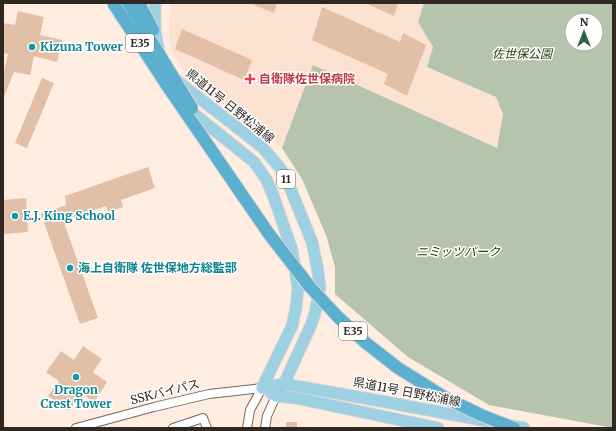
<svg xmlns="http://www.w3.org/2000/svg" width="616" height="431" viewBox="0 0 616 431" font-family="Merriweather,'Noto Sans JP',serif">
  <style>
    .built { fill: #fbe2d1 }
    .green { fill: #b6c4ad; fill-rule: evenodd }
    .building { fill: #e2c0a7 }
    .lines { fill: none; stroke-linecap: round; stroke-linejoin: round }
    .minor-casing { stroke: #75665b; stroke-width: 10 }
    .major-casing { stroke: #d5d4d3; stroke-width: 13 }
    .minor { stroke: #fff; stroke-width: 8 }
    .major { stroke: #9cd0e2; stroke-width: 11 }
    .highway-bridge-casing { stroke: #d5d4d3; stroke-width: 14; stroke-linecap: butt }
    .highway-bridge { stroke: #5ab0ce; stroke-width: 12 }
    .culture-dot { fill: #0f9aa8; stroke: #fff; stroke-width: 1.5 }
    .health-dot { fill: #e0444e; stroke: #fff; stroke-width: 1.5 }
    .labels { text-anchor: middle; stroke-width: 3; stroke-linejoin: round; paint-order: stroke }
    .shield { fill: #fff; stroke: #6d6864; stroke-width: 1 }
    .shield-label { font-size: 11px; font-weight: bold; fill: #2e2722 }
    .culture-label { font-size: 12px; font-weight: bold; fill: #0d838f; stroke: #fff; text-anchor: start }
    .park-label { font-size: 12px; font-style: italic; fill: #203b09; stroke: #fff }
    .health-label { font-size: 12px; font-weight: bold; fill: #be3a42; stroke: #fff; text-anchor: start }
    .street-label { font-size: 12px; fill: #2e2722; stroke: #fff }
  </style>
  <rect width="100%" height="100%" fill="#feede0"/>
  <polygon class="built" points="170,3 424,3 418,22 433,47 427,67 496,97 503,114 497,148 313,65 282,148 200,85 185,72 177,60 171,49 169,37"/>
  <path class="green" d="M424,3H613V428L489,405L408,357L335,294V267L326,235L302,179L282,148L313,65L497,148L503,114L496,97L427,67L433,47L418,22ZM572,20H596V44H572Z"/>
  <g class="building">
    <polygon points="249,3 277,3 274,13"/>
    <polygon points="365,3 398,3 394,16"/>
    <polygon points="322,7 400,42 403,33 426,45 407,96 384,84 388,74 312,40"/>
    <polygon points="18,11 44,17 40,35 62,40 57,62 34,56 30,75 14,72 3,99 3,76 8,54 3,53 3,23 15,25"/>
    <polygon points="182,29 252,60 244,80 175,49"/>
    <polygon points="42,78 54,83 27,148 15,143"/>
    <polygon points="148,167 155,188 121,200 123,207 108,212 106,206 63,220 98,318 80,324 41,214 66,205 65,196"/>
    <polygon points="26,198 28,232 3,234 3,200"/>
    <polygon points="83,346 102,359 93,372 107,382 94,402 81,393 69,411 48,396 59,381 46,372 61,351 74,360"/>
    <rect x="286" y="422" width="11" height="6"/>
  </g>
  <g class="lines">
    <defs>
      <g id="minor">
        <polyline points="76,428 154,407 209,394 262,388"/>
        <polyline points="173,428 203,418 207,428"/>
        <polyline points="247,428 250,410 262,388"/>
        <polyline points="265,428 267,416 276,396"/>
      </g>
      <g id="major">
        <polyline points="155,3 155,31 159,52"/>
        <polyline points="176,80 262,147 281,169 291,190 312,242 317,266 320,287 315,313 311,325 284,384 276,396"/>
        <polyline points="183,105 254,162 266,179 273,195 292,250 298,288 296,308 292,326 262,388"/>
        <polyline points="262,388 284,384 364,398 487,421"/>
        <polyline points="271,393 276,396 296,398 438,428"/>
        <polyline points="506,425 524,428"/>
      </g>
    </defs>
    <use href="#minor" class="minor-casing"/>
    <use href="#major" class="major-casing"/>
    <use href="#minor" class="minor"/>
    <use href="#major" class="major"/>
    <defs>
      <g id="highway-bridge">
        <polyline points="113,3 166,84 269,234 310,287 338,317 366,343 398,368 446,398 481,415 514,428"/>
        <polyline points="128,3 192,108"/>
        <polyline points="139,3 153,30"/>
      </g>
    </defs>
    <use href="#highway-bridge" class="highway-bridge-casing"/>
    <use href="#highway-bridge" class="highway-bridge"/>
  </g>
  <g class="culture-dot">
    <circle cx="32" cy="47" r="4"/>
    <circle cx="15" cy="216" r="4"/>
    <circle cx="70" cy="268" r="4"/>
    <circle cx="76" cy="377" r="4"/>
  </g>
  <path class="health-dot" d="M248 73h4v4h4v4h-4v4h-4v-4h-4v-4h4z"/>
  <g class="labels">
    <g class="shield">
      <rect x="126" y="34" width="28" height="18" rx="3"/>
      <rect x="277" y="170" width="18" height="18" rx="3"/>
      <rect x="339" y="322" width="28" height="18" rx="3"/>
    </g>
    <g class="shield-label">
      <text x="140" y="47">E35</text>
      <text x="286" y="183">11</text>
      <text x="353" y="335">E35</text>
    </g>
    <g class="culture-label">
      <text x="40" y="51">Kizuna Tower</text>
      <text x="23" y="220">E.J. King School</text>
      <text x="78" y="272">海上自衛隊 佐世保地方総監部</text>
      <text x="76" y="394" text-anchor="middle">Dragon<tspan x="76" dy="14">Crest Tower</tspan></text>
    </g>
    <g class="park-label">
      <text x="522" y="58">佐世保公園</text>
      <text x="458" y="256">ニミッツパーク</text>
    </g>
    <g class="health-label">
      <text x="259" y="83">自衛隊佐世保病院</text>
    </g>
    <g class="street-label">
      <text transform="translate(230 106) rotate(39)" y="4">県道11号 日野松浦線</text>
      <text transform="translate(165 392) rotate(-14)" y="4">SSKバイパス</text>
      <text transform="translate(407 392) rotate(11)" y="4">県道11号 日野松浦線</text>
    </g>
  </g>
  <rect width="616" height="431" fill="none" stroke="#2e2722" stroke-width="8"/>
  <g transform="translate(584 32)"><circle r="19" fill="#ffffff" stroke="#aba9a7"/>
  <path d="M0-3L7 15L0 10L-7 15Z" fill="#2d6349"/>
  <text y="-6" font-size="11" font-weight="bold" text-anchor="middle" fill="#2e2722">N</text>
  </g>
</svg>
